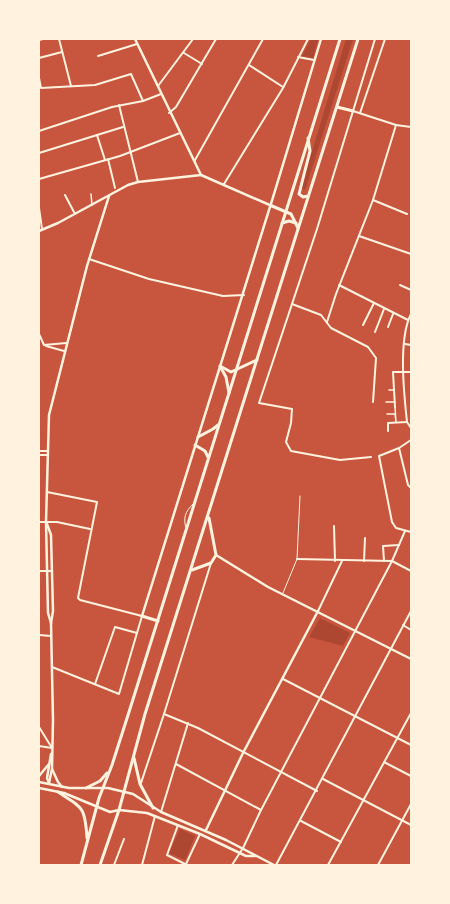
<svg xmlns="http://www.w3.org/2000/svg" width="450" height="904" viewBox="0 0 450 904" font-family="'Roboto Serif',serif">
  <style>
    .green { fill: #ae4732 }
    .lines { fill: none; stroke-linecap: round; stroke-linejoin: round }
    .service { stroke: #fff3e0; stroke-width: 1 }
    .pedestrian { stroke: #fff3e0; stroke-width: 1.5 }
    .minor { stroke: #fff3e0; stroke-width: 2 }
    .tertiary { stroke: #fff3e0; stroke-width: 2.5 }
    .secondary { stroke: #fff3e0; stroke-width: 2.5 }
    .primary { stroke: #fff3e0; stroke-width: 3 }
  </style>
  <rect width="100%" height="100%" fill="#c8553d"/>
  <g class="green">
    <polygon points="311,39 318,39 313,58 302,56"/>
    <polygon points="346,39 353,39 305,190 301,188"/>
    <polygon points="320,618 350,633 343,646 309,637"/>
    <polygon points="180,829 195,836 185,860 169,853"/>
  </g>
  <g class="lines">
    <g class="service">
      <path d="M186,528C183,518 185,512 193,504"/>
      <polyline points="283,593 297,559 300,496"/>
    </g>
    <g class="pedestrian">
      <polyline points="91,194 92,205"/>
      <polyline points="389,390 394,390"/>
      <polyline points="386,402 395,402"/>
      <polyline points="387,414 395,414 396,422 395,407"/>
    </g>
    <g class="minor">
      <polyline points="59,39 71,86"/>
      <polyline points="39,40 43,39"/>
      <polyline points="184,53 202,64"/>
      <polyline points="98,56 137,44"/>
      <polyline points="298,57 314,60"/>
      <polyline points="39,58 62,52"/>
      <polyline points="249,65 283,87"/>
      <polyline points="39,78 41,88 95,85 131,74 143,101"/>
      <polyline points="158,86 193,39"/>
      <polyline points="119,105 138,182"/>
      <polyline points="353,111 396,125 411,127"/>
      <polyline points="169,113 176,107 216,39"/>
      <polyline points="360,113 385,39"/>
      <polyline points="39,131 112,107 143,101 161,94"/>
      <polyline points="97,135 105,160"/>
      <polyline points="39,153 123,127"/>
      <polyline points="108,159 115,188"/>
      <polyline points="195,160 263,39"/>
      <polyline points="39,179 120,156 180,133"/>
      <polyline points="224,184 283,88 308,39"/>
      <polyline points="65,195 75,214"/>
      <polyline points="373,200 407,214"/>
      <polyline points="39,208 42,229"/>
      <polyline points="359,236 411,254"/>
      <polyline points="89,259 149,279 223,296 244,295"/>
      <polyline points="339,285 408,320"/>
      <polyline points="400,285 411,290"/>
      <polyline points="292,304 321,315 331,328 368,347 376,358 373,402"/>
      <path d="M411,314C398,339 404,394 407,422L411,428"/>
      <polyline points="327,322 336,294 373,200 396,125"/>
      <polyline points="363,325 374,303"/>
      <polyline points="388,327 393,314"/>
      <polyline points="375,332 384,309"/>
      <polyline points="39,334 44,345"/>
      <polyline points="405,344 411,345"/>
      <polyline points="44,345 66,343"/>
      <polyline points="46,346 64,351"/>
      <polyline points="395,407 393,372 411,372"/>
      <polyline points="388,431 388,423 407,422"/>
      <polyline points="411,440 399,448 379,456 392,522 396,528 411,532"/>
      <polyline points="399,448 408,485 411,488"/>
      <polyline points="39,451 48,451"/>
      <polyline points="39,455 48,455"/>
      <polyline points="371,457 340,460 291,451 286,442 291,423 292,409 259,403 317,229 375,39"/>
      <polyline points="47,492 97,502 78,598 80,600 142,616 119,694 52,667"/>
      <polyline points="39,522 57,522 90,529"/>
      <polyline points="334,526 335,561"/>
      <polyline points="297,559 392,561 411,571"/>
      <polyline points="364,561 365,538"/>
      <polyline points="384,561 383,546 399,545"/>
      <polyline points="39,571 52,571"/>
      <polyline points="318,611 342,561"/>
      <polyline points="403,625 411,630"/>
      <polyline points="39,635 51,636"/>
      <polyline points="283,679 411,745"/>
      <polyline points="95,684 115,627 137,633"/>
      <polyline points="164,714 198,728 317,791"/>
      <polyline points="39,727 52,748"/>
      <polyline points="39,746 52,748"/>
      <polyline points="384,762 411,776"/>
      <polyline points="176,764 261,810"/>
      <polyline points="323,779 411,825"/>
      <polyline points="141,783 164,714 211,563"/>
      <polyline points="39,796 39,795"/>
      <polyline points="161,812 188,723"/>
      <polyline points="301,821 341,842"/>
      <polyline points="178,825 167,855 185,864"/>
      <polyline points="186,864 200,834"/>
      <polyline points="114,865 124,839"/>
      <polyline points="142,865 155,816"/>
      <polyline points="232,865 243,848 261,810 392,561 405,531"/>
      <polyline points="276,865 411,611"/>
      <polyline points="328,865 411,713"/>
      <polyline points="378,865 411,804"/>
    </g>
    <g class="tertiary">
      <polyline points="135,39 201,175 272,206"/>
      <polyline points="39,231 58,223 128,185 138,182 201,175"/>
      <polyline points="47,524 51,535 53,611 51,623 53,720 52,769 49,783"/>
      <polyline points="51,623 48,613 46,522 49,415 87,266 109,196"/>
      <polyline points="49,783 47,778 51,754"/>
      <polyline points="206,830 243,753 318,611"/>
    </g>
    <g class="secondary">
      <polyline points="216,555 268,587 411,659"/>
      <path d="M142,616C203,425 263,232 321,39"/>
      <polyline points="52,769 58,782 62,787"/>
      <polyline points="39,776 49,764"/>
      <polyline points="39,782 69,788 108,788 133,794 161,812 226,840 274,865"/>
      <polyline points="39,788 64,793 110,812 119,810 147,813 200,834 246,856 255,856"/>
    </g>
    <g class="primary">
      <polyline points="337,107 353,111"/>
      <polyline points="308,196 303,197 299,194 310,151 308,138"/>
      <polyline points="272,206 291,214 298,228"/>
      <polyline points="282,223 289,221 296,223"/>
      <polyline points="220,366 231,372 257,360"/>
      <polyline points="221,368 226,377 229,393"/>
      <polyline points="198,437 213,429 218,425"/>
      <polyline points="195,445 205,451 208,457"/>
      <polyline points="192,570 211,563 216,555 209,518"/>
      <polyline points="142,616 158,621"/>
      <polyline points="134,758 140,784 153,808"/>
      <polyline points="86,788 100,781 107,773"/>
      <path d="M58,792C83,808 85,807 87,838"/>
      <polyline points="81,865 99,798 112,765 129,712 340,39"/>
      <polyline points="100,865 119,810 145,714 358,39"/>
    </g>
  </g>
  <rect width="450" height="904" fill="none" stroke="#fff3e0" stroke-width="80"/>
</svg>
